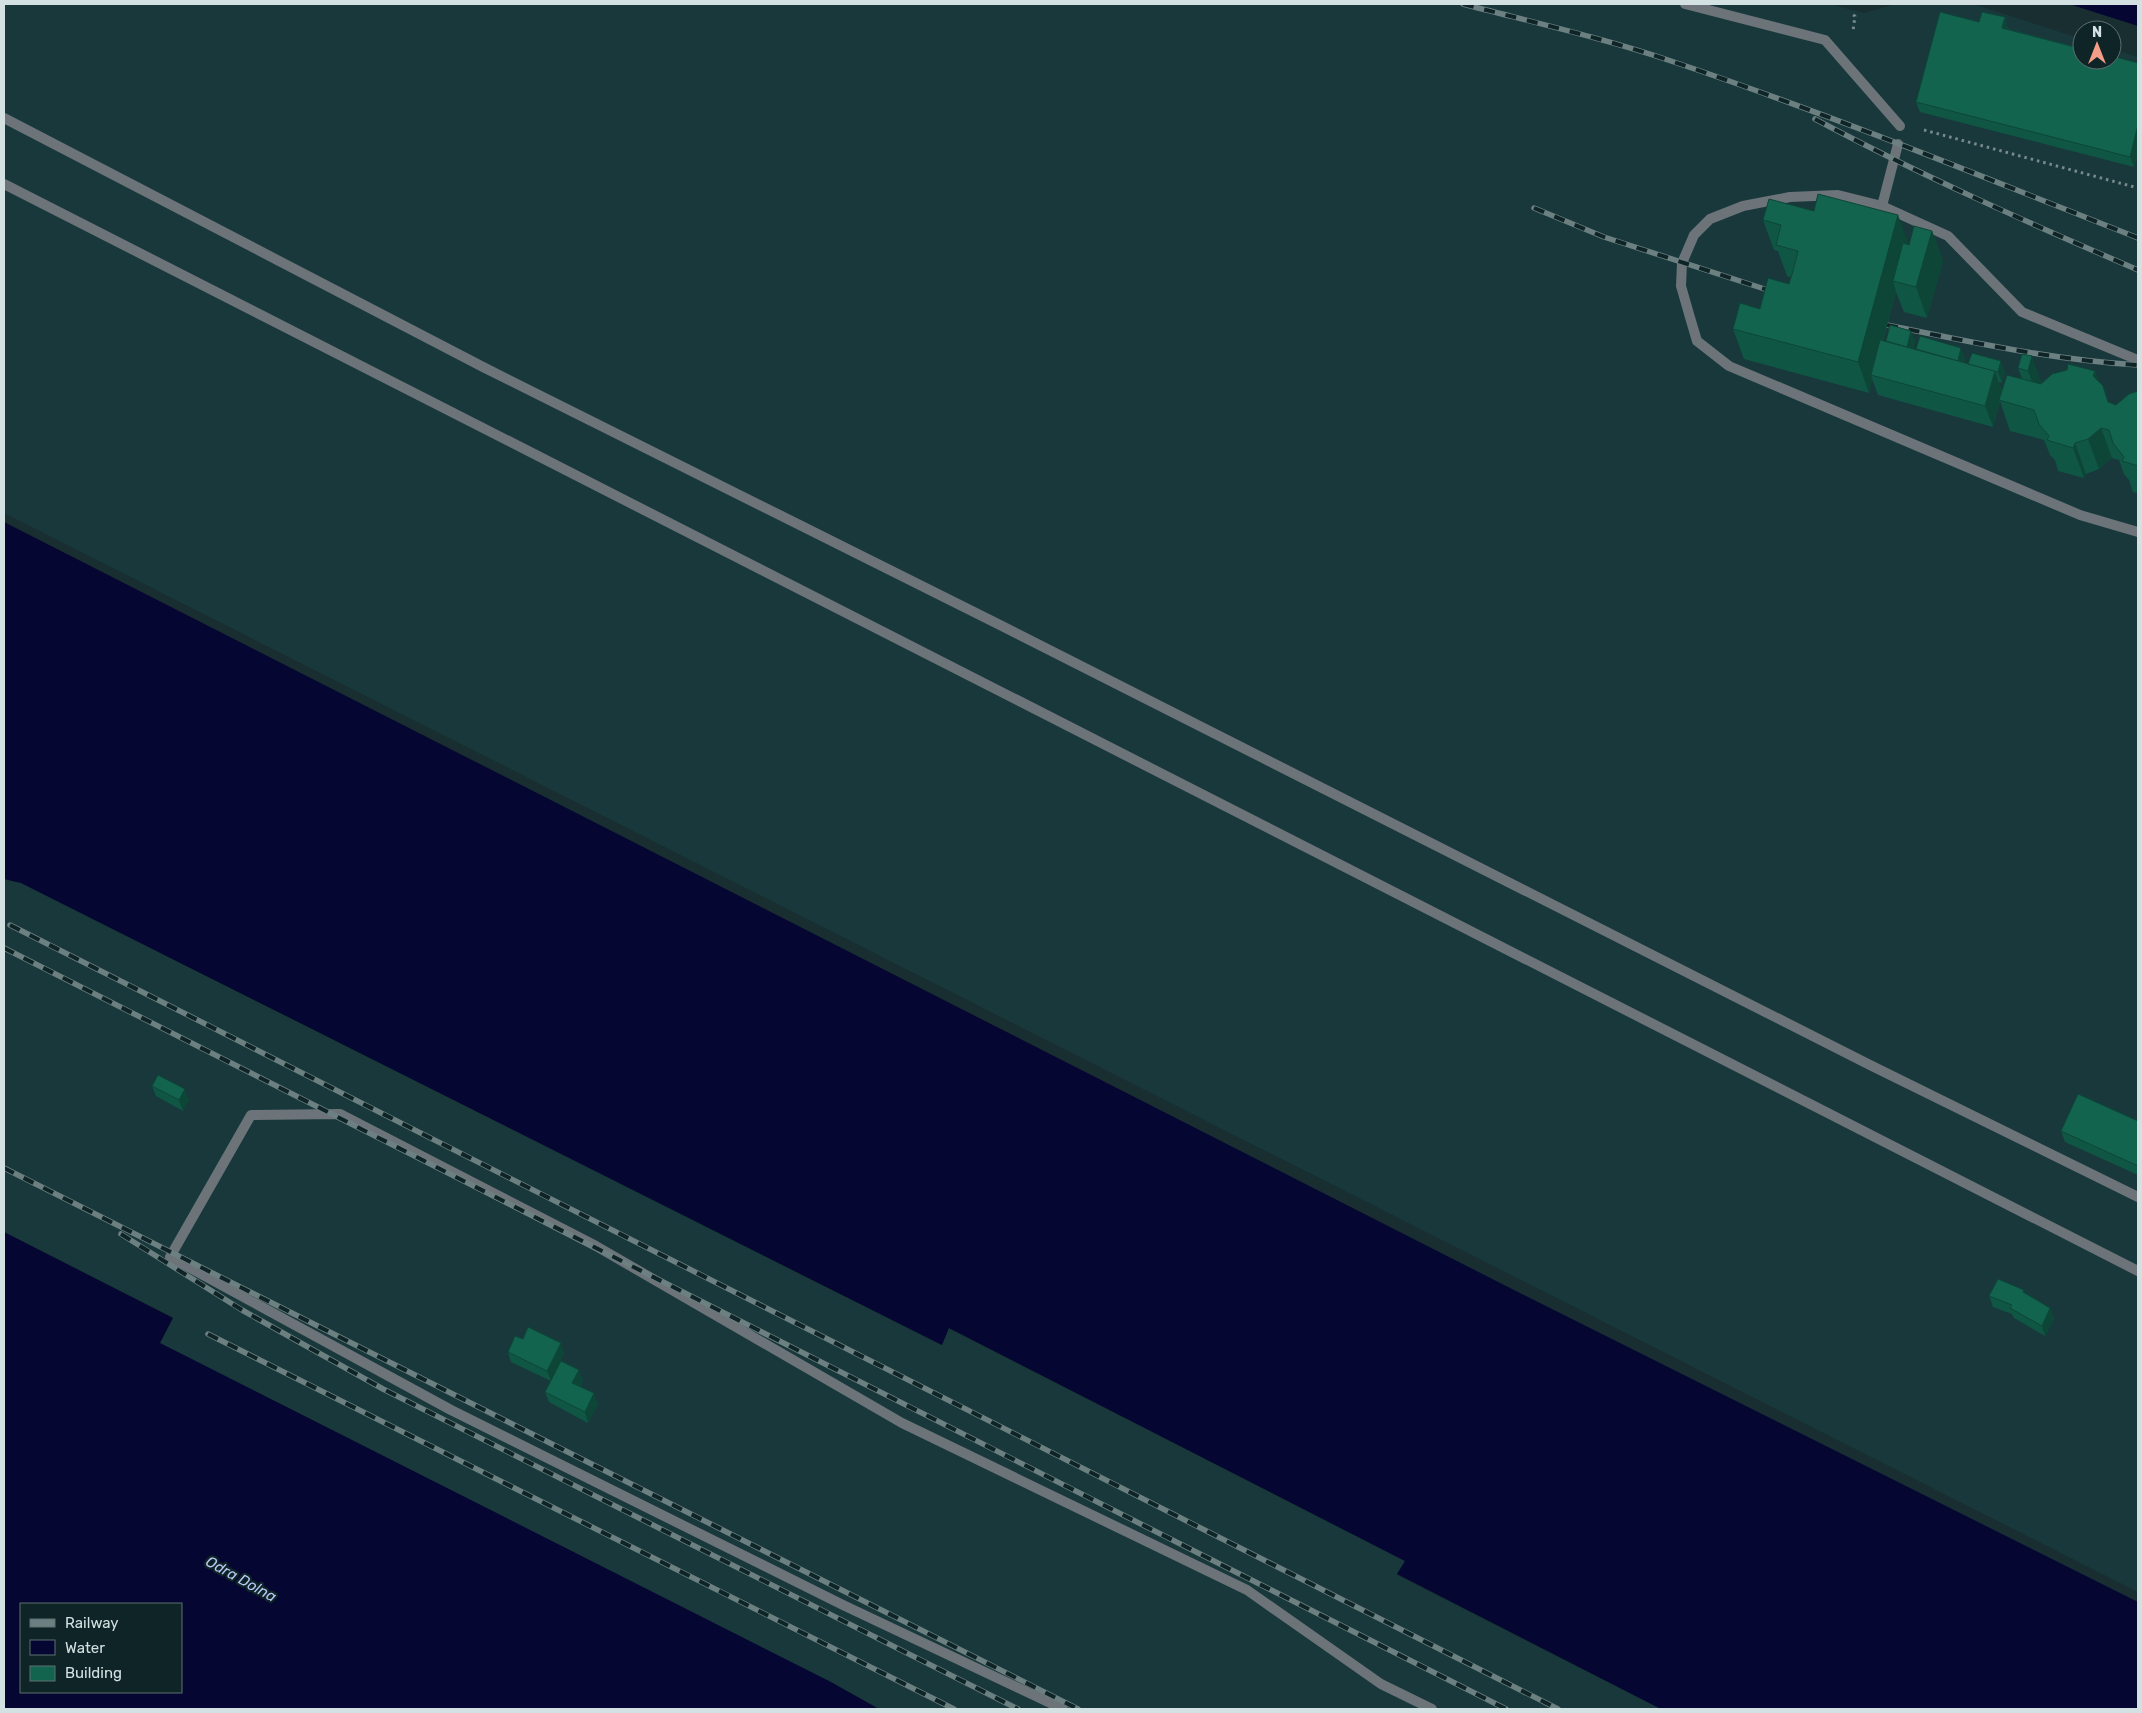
<svg xmlns="http://www.w3.org/2000/svg" width="2142" height="1713" viewBox="0 0 2142 1713" font-family="Rubik,sans-serif">
  <style>
    .built { fill: #18383b }
    .water { fill: #050631; fill-rule: evenodd }
    .lines { fill: none; stroke-linecap: round; stroke-linejoin: round }
    .path { stroke: #788a8c; stroke-width: 3; stroke-dasharray: 2.5 4; stroke-linecap: butt }
    .lane { stroke: #6c7479; stroke-width: 10 }
    .rail-casing { stroke: #6d8081; stroke-width: 5.5 }
    .rail { stroke: #0e2426; stroke-width: 4; stroke-dasharray: 11; stroke-linecap: butt }
    .wall { fill: #105644 }
    .shaded-wall { fill: #0d4637 }
    .building { fill: #13644f; stroke: #0d4637 }
    .labels { text-anchor: middle; stroke-width: 4.5; stroke-linejoin: round; paint-order: stroke }
    .water-label { font-size: 15px; font-style: italic; fill: #b8c8f6; stroke: #0e2426 }
  </style>
  <rect width="100%" height="100%" fill="#182e30"/>
  <g class="built">
    <polygon points="4,4 1829,4 1864,13 1895,4 1973,4 2082,39 2082,60 2112,60 2112,49 2138,57 2138,1592 4,513"/>
    <polygon points="4,879 21,883 941,1345 948,1328 1405,1561 1397,1575 1661,1709 879,1709 159,1343 172,1317 4,1232"/>
  </g>
  <g class="water">
    <polygon points="2069,4 2138,4 2138,26"/>
    <polygon points="4,522 1508,1287 2138,1602 2138,1709 1661,1709 1397,1574 1405,1561 949,1328 942,1345 21,883 4,879"/>
    <path d="M4,1232L173,1318L160,1343L831,1682L879,1709H4ZM21,1604H181V1692H21Z"/>
  </g>
  <g class="lines">
    <g class="path">
      <polyline points="1853,15 1855,16 1853,31"/>
      <polyline points="1924,130 2138,188"/>
    </g>
    <g class="lane">
      <polyline points="1685,4 1825,40 1900,126"/>
      <polyline points="4,118 485,368 1000,625 1870,1065 2138,1197"/>
      <polyline points="4,184 2138,1271"/>
      <polyline points="1882,206 1898,144"/>
      <polyline points="2138,360 2022,312 1948,236 1882,206 1838,195 1790,197 1743,206 1710,219 1694,235 1682,263 1681,286 1689,314 1697,341 1729,366 2080,515 2138,532"/>
      <polyline points="1063,1709 843,1605 451,1410 170,1257 251,1115 340,1114 596,1246 902,1423 1247,1590 1381,1684 1432,1709"/>
    </g>
    <defs>
      <g id="rail">
        <path d="M1463,4C1532,22 1603,38 1671,61C1829,114 1983,177 2138,238"/>
        <path d="M1815,119C1920,175 2029,223 2138,270"/>
        <polyline points="1534,208 1604,237 1777,293"/>
        <path d="M1887,325C1970,342 2053,360 2138,365"/>
        <polyline points="10,925 1558,1709"/>
        <polyline points="4,948 1506,1709"/>
        <polyline points="4,1168 1078,1709"/>
        <polyline points="121,1234 242,1310 383,1389 1018,1709"/>
        <polyline points="208,1334 954,1709"/>
      </g>
    </defs>
    <use href="#rail" class="rail-casing"/>
    <use href="#rail" class="rail"/>
  </g>
  <g class="wall">
    <polygon points="1979,22 2008,27 2008,29 2138,63 2138,151 2134,167 1920,112 1916,102"/>
    <polygon points="1763,220 1909,244 1932,231 1943,261 1927,318 1904,312 1896,292 1883,341 1915,341 1913,349 1965,358 1964,363 2005,371 2002,383 1999,382 2002,391 2022,379 2018,368 2022,354 2042,383 2095,371 2099,382 2103,386 2108,403 2116,405 2138,391 2138,493 2133,492 2129,480 2124,474 2119,460 2112,458 2099,469 2086,474 2084,478 2058,471 2055,460 2050,455 2044,440 2010,431 2000,401 1993,427 1878,395 1872,379 1869,393 1744,359 1733,329 1760,309 1789,284 1791,277 1787,276 1778,251 1774,250"/>
    <polygon points="152,1086 189,1100 183,1111 156,1096"/>
    <polygon points="2138,1121 2138,1175 2065,1142 2061,1131"/>
    <polygon points="2025,1293 2050,1308 2054,1319 2045,1336 2014,1318 2012,1314 1993,1307 1989,1296"/>
    <polygon points="508,1352 564,1353 557,1369 583,1380 580,1386 598,1404 588,1423 549,1402 545,1392 551,1381 511,1362"/>
  </g>
  <g class="shaded-wall">
    <polygon points="2005,17 2008,27 2005,38 2002,28"/>
    <polygon points="2138,125 2138,151 2134,167 2130,157"/>
    <polygon points="1898,215 1909,245 1893,281 1896,292 1873,375 1871,375 1872,379 1869,393 1858,362"/>
    <polygon points="1932,231 1943,261 1927,318 1916,287"/>
    <polygon points="1911,331 1915,341 1909,362 1906,351"/>
    <polygon points="1961,348 1965,358 1961,373 1957,363"/>
    <polygon points="2032,356 2043,387 2039,401 2028,371"/>
    <polygon points="2001,361 2005,371 2002,383 1998,372"/>
    <polygon points="1995,371 2002,392 1993,427 1985,406"/>
    <polygon points="2095,371 2106,401 2093,376"/>
    <polygon points="2101,428 2112,458 2099,469 2088,439"/>
    <polygon points="2075,443 2086,474 2084,478 2073,448"/>
    <polygon points="185,1089 189,1100 183,1111 179,1100"/>
    <polygon points="2050,1308 2054,1319 2045,1336 2042,1326"/>
    <polygon points="561,1343 564,1353 551,1381 547,1371"/>
    <polygon points="579,1370 583,1380 576,1393 572,1383"/>
    <polygon points="594,1393 598,1404 588,1423 585,1412"/>
  </g>
  <g class="building">
    <polygon points="1940,12 1979,22 1982,12 2005,17 2002,28 2082,49 2082,60 2112,60 2112,56 2138,63 2138,125 2130,157 1916,102"/>
    <polygon points="1818,194 1898,215 1858,362 1733,329 1740,303 1760,309 1768,278 1789,284 1793,271 1798,251 1776,245 1781,225 1763,220 1769,199 1814,211"/>
    <polygon points="1914,226 1932,231 1916,287 1893,281 1903,243 1909,245"/>
    <polygon points="1890,325 1911,331 1907,347 1886,341"/>
    <polygon points="1920,336 1961,348 1958,361 1916,349"/>
    <polygon points="1880,340 1995,371 1985,406 1871,375"/>
    <polygon points="1972,353 2001,361 1998,372 1968,364"/>
    <polygon points="2022,354 2032,356 2028,371 2018,368"/>
    <polygon points="2068,364 2095,371 2093,376 2103,386 2108,402 2116,405 2129,394 2138,391 2138,466 2122,461 2124,457 2113,443 2109,430 2101,428 2088,439 2075,443 2073,448 2047,440 2049,436 2039,424 2034,410 1999,400 2007,375 2041,384 2052,374 2067,370"/>
    <polygon points="158,1075 185,1089 179,1100 152,1086"/>
    <polygon points="2078,1094 2138,1121 2138,1166 2061,1131"/>
    <polygon points="1998,1279 2024,1290 2023,1292 2050,1308 2042,1326 2010,1308 2012,1305 1989,1296"/>
    <polygon points="528,1327 561,1343 547,1371 508,1352 515,1336 523,1339"/>
    <polygon points="561,1361 579,1370 572,1383 594,1393 585,1412 545,1392"/>
  </g>
  <g class="labels">
    <g class="water-label">
      <text transform="translate(241 1579) rotate(29)" y="5">Odra Dolna</text>
    </g>
  </g>
  <rect width="2142" height="1713" fill="none" stroke="#d3e1e2" stroke-width="10"/>
  <rect x="20" y="1603" width="162" height="90" fill="#0e2426" stroke="#5d7071"/>
  <rect x="30" y="1619" width="25" height="8" fill="#6d8081" stroke="#5d7071"/>
  <text x="65" y="1628" font-size="15" fill="#d3e1e2">Railway</text>
  <rect x="30" y="1640" width="25" height="15" fill="#050631" stroke="#5d7071"/>
  <text x="65" y="1653" font-size="15" fill="#d3e1e2">Water</text>
  <rect x="30" y="1666" width="25" height="15" fill="#13644f" stroke="#5d7071"/>
  <text x="65" y="1678" font-size="15" fill="#d3e1e2">Building</text>
  <g transform="translate(2097 45)"><circle r="24" fill="#0e2426" stroke="#5d7071"/>
  <path d="M0-4L9 19L0 12L-9 19Z" fill="#f49e87"/>
  <text y="-8" font-size="14" font-weight="bold" text-anchor="middle" fill="#d3e1e2">N</text>
  </g>
</svg>
